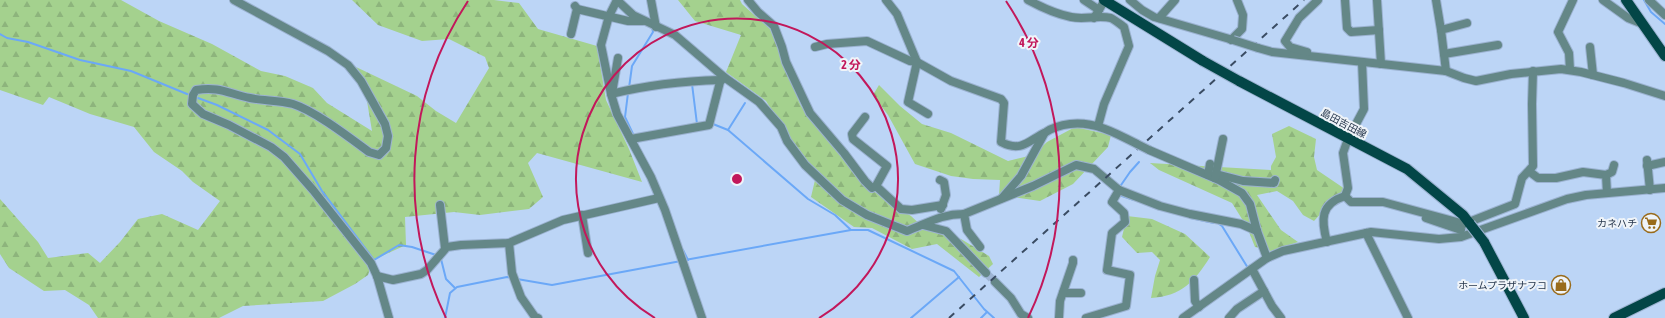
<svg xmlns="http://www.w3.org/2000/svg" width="1665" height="318" viewBox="0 0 1665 318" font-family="'Asap Condensed','Noto Sans JP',sans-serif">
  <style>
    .forest { fill: url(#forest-firs) }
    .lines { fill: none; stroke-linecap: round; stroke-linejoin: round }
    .stream { stroke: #6ba8f7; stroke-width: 2 }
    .minor-tunnel { stroke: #9eb5d4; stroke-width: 8; stroke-dasharray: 8 4; stroke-linecap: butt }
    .minor-casing { stroke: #9bb2d0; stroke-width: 10 }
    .major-casing { stroke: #9bb2d0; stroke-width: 12 }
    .minor { stroke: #648787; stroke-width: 8 }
    .major { stroke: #034647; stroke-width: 10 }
    .rail { stroke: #3a4c63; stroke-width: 2; stroke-dasharray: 7 7; stroke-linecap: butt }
    .minor-bridge-casing { stroke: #9bb2d0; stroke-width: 10; stroke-linecap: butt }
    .major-bridge-casing { stroke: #9bb2d0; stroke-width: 12; stroke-linecap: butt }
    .minor-bridge { stroke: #648787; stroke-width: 8 }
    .major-bridge { stroke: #034647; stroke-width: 10 }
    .ring { fill: none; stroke: #c2185b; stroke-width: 2 }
    .labels { text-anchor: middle; stroke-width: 4; stroke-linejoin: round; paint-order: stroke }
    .street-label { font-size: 10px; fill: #25354b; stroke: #eff4f9 }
    .poi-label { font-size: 10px; fill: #25354b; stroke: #eff4f9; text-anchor: end }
    .centre { fill: #c2185b; stroke: #eff4f9; stroke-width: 2 }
    .ring-label { font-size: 12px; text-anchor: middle; font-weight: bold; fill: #c2185b; stroke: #eff4f9; stroke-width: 4; stroke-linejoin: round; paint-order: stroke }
  </style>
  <defs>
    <pattern id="forest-firs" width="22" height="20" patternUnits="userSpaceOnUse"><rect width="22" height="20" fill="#a4d18e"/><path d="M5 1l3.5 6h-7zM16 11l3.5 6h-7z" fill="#8db47c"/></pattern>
  </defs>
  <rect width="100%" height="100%" fill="#bcd5f6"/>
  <g class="forest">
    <polygon points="0,0 121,0 159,21 212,44 261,71 285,76 313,88 327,103 372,131 366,95 368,86 356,67 417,96 436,111 456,123 489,68 485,57 449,39 422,41 378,25 352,0 494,0 519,3 538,29 597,46 606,100 629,149 642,182 537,153 528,163 543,197 529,209 480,215 454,212 405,217 406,245 373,260 368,275 355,284 323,301 243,306 219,318 98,318 89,305 65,290 44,291 9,268 0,254 0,199 38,242 48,258 88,253 100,263 120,242 138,219 162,214 198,230 220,201 193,182 182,171 154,152 134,127 90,114 49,97 43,105 0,90"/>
    <polygon points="678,0 740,0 742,4 770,29 801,106 852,170 875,192 911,216 925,229 961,239 989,256 993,264 979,277 937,244 912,249 872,228 854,227 811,197 815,180 766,101 726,72 741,35 695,21"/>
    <polygon points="879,85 900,106 922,124 951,133 1008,161 1033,155 1047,142 1075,127 1111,135 1108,147 1073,184 1040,201 999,195 1000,180 973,179 951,176 915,164 888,115 873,95"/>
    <polygon points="1289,126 1316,139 1314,157 1317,170 1345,189 1341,200 1326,208 1314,221 1303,215 1293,201 1277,191 1257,195 1281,230 1298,242 1271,251 1255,247 1247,227 1232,203 1159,170 1150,163 1271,170 1271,166 1276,157 1272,134"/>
    <path d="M1127,216L1152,219L1185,234L1210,257C1195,281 1182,296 1151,298L1155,276L1160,260L1152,252L1137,253L1122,237Z"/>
  </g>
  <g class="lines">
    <g class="stream">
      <polyline points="1644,0 1651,12 1665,24"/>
      <polyline points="0,34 7,38 28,42 80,60 131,71 187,94"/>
      <polyline points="692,84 697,124"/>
      <polyline points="629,88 632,66 653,32 652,27"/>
      <polyline points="628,93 625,117 634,136"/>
      <polyline points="198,98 217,105 268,130 300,154 322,191 374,260 399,245 412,247 436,255"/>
      <polyline points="713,124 728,130 808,199 835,215 851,230"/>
      <polyline points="728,130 745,103"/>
      <polyline points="1119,188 1130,172 1139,162"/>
      <polyline points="1119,195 1134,200"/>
      <polyline points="1191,218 1214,223"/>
      <polyline points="1219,224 1222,226 1248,268"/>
      <polyline points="683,250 688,260"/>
      <polyline points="441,259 446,279 455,288"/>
      <polyline points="685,260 851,230 868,230 954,271 984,309 994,318"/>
      <polyline points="517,279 552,285 681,261"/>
      <polyline points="445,318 450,293 457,287 507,277 512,278"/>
      <polyline points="911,318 959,277"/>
      <polyline points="981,318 987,312"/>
    </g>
    <polyline class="minor-tunnel" points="986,273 995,282"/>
    <defs>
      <g id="minor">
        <path d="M234,0L328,51L348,65L361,81L385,124L388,136L386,148L379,155L369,152C350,138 315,111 293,104C279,100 264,101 250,98C229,94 220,86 196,90L193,95L192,104L203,114L229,125L271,147L284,157L313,190L371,263L377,276L389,318"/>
        <path d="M617,0L633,15L675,35L724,77L759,102L781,127L787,141L805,165L842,200L867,215L907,231C928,223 941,214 964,214L1033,186L1076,165L1094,169L1119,190L1160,206L1190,214L1241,224L1257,231"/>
        <polyline points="617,0 609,16 601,45 611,94 617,114 651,177 665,210 702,318"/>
        <polyline points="651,0 656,27"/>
        <polyline points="748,0 758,12 774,26 782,47 786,62 810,113 844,153 865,181 872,188 876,186"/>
        <path d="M886,0L897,14L917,62L951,81L1001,99L1004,103L1001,142C1022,153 1029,140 1046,132C1052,128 1062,125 1070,124C1094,121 1116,133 1137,144"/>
        <path d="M1028,0C1041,7 1056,14 1071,17C1084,20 1098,15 1111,18C1115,20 1120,24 1124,27L1129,46L1104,104L1098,126"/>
        <polyline points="1084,0 1099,10"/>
        <polyline points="1130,0 1142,10 1154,17 1233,40"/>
        <polyline points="1345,0 1347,28 1351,32 1379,30"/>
        <polyline points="1377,0 1381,64"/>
        <polyline points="1436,0 1441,30"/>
        <polyline points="1603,0 1628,18 1643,24"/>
        <polyline points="1649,0 1665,15"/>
        <polyline points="577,9 628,21 643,21"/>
        <polyline points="1094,18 1105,0"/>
        <polyline points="1159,18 1175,0"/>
        <polyline points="571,34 577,9 575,6"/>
        <polyline points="1231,40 1242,29 1243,15 1237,0"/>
        <polyline points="815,47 827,44 867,41 910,61 917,62 908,102 928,114"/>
        <polyline points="1590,47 1593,75"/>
        <polyline points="1258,48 1272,52 1446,71 1464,78 1476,81 1511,74 1561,69 1581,72 1624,83 1665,96"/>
        <polyline points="1307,52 1290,47 1285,41 1299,18 1318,0"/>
        <polyline points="1444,54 1498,45"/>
        <polyline points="1570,70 1569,53 1558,32 1573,0"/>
        <polyline points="1446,71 1441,30 1467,23"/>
        <polyline points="612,93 618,58"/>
        <path d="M611,94C647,85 684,81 721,80"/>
        <polyline points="865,117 852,134 853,139 887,166 876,186 901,209 912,210 943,205"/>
        <polyline points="631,139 709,125 720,82 724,77"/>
        <polyline points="1149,150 1219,180 1242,193 1250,204 1257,231 1267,258"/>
        <polyline points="1647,160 1650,190"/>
        <polyline points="1647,166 1665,162"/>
        <polyline points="1530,172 1538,178 1556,178 1583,172 1606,175 1607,193"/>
        <polyline points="1216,174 1243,181 1274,183 1275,180"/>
        <polyline points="1208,175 1210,164"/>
        <polyline points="1606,175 1612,172 1614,165"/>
        <polyline points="1215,178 1223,139"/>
        <polyline points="940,180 944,182 946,195 941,209"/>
        <polyline points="1345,196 1351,202 1383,202 1472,226"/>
        <polyline points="1002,198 1021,176 1044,134"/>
        <polyline points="440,205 445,248"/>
        <polyline points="964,214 967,230 980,247"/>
        <polyline points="582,215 588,253"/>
        <polyline points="1426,218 1461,230"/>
        <polyline points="1469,222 1515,204 1522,178 1533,166 1532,104 1533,71"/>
        <polyline points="923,225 946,231 986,273"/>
        <polyline points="1366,233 1408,318"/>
        <path d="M1327,242C1321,220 1320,204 1345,196L1348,188L1343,153L1348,139L1364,109L1362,62"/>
        <polyline points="509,243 512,273 521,297 535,317 538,318"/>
        <polyline points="1252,269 1272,306 1281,318"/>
        <polyline points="377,276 393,280 421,274 427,270 447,247 461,245 509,243 563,220 659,198"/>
        <polyline points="1194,280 1195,301 1199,307"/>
        <polyline points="995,282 1011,298 1021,314 1028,318"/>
        <polyline points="1063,293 1081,293"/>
        <polyline points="1059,318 1060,301 1073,263 1073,260"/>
        <polyline points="1086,318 1126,306 1130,275 1107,270 1112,233 1125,222 1124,213 1112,202 1119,190"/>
        <polyline points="1183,318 1267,258 1283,251 1371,232 1439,239 1461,237 1567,199 1586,195 1665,188"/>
        <polyline points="1229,318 1237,309 1264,291"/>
      </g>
      <g id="major">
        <polyline points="1104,0 1203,61"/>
        <polyline points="1626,0 1665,56"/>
        <polyline points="1239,81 1407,169 1463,215 1470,224"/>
        <polyline points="1484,242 1524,318"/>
        <polyline points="1614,318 1665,293"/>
      </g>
    </defs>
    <use href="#minor" class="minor-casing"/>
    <use href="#major" class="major-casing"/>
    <use href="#minor" class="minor"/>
    <use href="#major" class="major"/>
    <polyline class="rail" points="949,318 1304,0"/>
    <defs>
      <g id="minor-bridge">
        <polyline points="1233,40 1258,48"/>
        <polyline points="1137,144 1149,150"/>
      </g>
      <g id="major-bridge">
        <polyline points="1203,61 1239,81"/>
        <polyline points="1470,224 1484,242"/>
      </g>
    </defs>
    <use href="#minor-bridge" class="minor-bridge-casing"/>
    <use href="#major-bridge" class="major-bridge-casing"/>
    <use href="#minor-bridge" class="minor-bridge"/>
    <use href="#major-bridge" class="major-bridge"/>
  </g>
  <g class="ring">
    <path d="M655 318A161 161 0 1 1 819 318"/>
    <path d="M446 318A322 322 0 0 1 468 1M1006 1A322 322 0 0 1 1028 318"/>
  </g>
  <defs>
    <symbol id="supermarket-ring" viewBox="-11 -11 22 22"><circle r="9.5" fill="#eff4f9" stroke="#996b1b" stroke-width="1.5"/><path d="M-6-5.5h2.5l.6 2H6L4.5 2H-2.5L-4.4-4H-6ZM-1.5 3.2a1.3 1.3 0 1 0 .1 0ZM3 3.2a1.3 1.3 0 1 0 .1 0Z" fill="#996b1b"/></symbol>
    <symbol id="shop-ring" viewBox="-11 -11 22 22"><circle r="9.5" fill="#eff4f9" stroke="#996b1b" stroke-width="1.5"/><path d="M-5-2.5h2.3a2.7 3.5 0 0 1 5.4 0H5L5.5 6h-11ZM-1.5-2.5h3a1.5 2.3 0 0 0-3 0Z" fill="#996b1b"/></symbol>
  </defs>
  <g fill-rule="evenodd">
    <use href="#supermarket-ring" x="1640" y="212" width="22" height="22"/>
    <use href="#shop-ring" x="1550" y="274" width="22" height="22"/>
  </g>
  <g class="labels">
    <g class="street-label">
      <text transform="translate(1344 123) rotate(28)" y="4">島田吉田線</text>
    </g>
    <g class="poi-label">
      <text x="1637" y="227">カネハチ</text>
      <text x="1547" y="289">ホームプラザナフコ</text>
    </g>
  </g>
  <circle cx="737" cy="179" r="6" class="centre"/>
  <g class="ring-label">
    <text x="1029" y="47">4 分</text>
    <text x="851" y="69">2 分</text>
  </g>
</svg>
